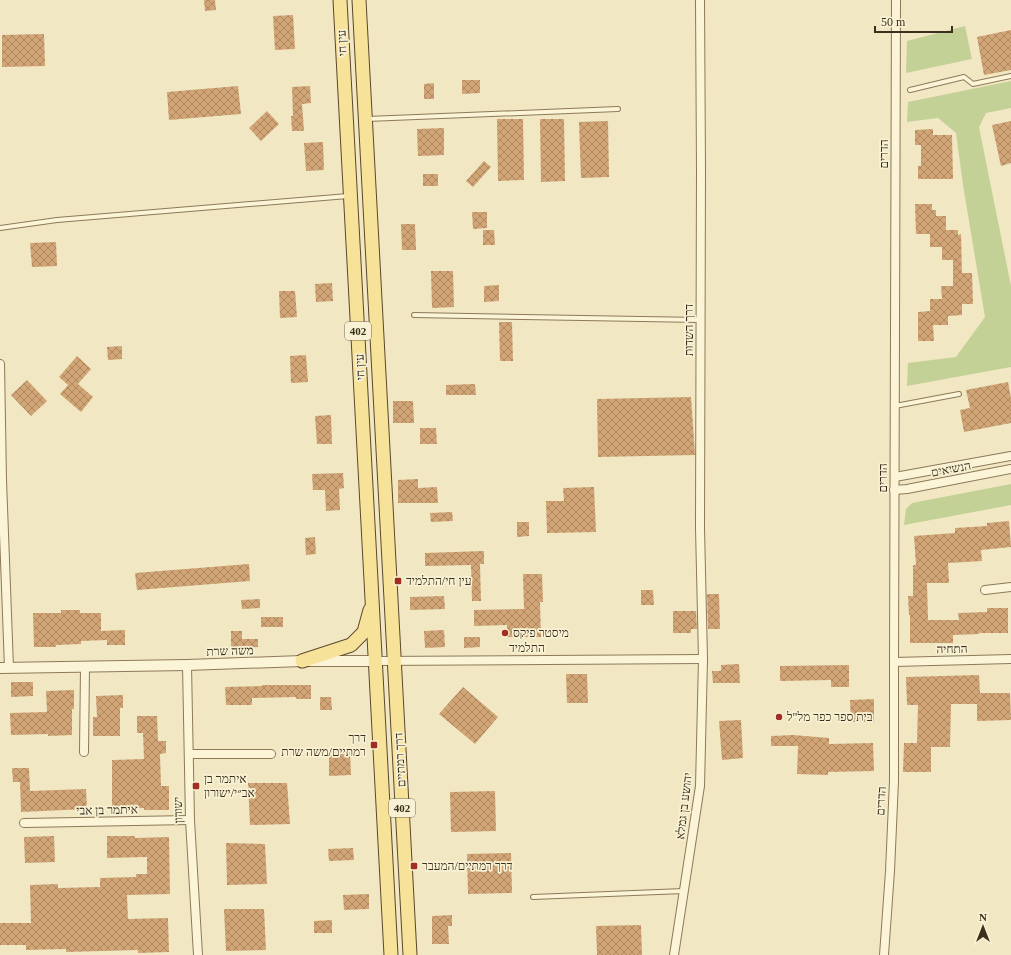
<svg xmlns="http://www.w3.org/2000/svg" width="1011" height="955" viewBox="0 0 1011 955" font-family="'Times New Roman',Heebo,serif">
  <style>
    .green { fill: #c4d196 }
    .building { fill: url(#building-cross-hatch) }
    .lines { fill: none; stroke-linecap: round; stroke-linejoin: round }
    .service-casing { stroke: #8d7958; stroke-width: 6 }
    .minor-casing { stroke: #8d7958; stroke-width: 10 }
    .tertiary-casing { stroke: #8d7958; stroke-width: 12 }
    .primary-casing { stroke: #5b472d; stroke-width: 15 }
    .service { stroke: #fbf4d7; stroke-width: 4 }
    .minor { stroke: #fbf4d7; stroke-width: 8 }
    .tertiary { stroke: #fbf4d7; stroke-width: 10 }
    .primary { stroke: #f7e299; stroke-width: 13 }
    .poi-dot { fill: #a12e23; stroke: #f8f1d3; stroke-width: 1.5 }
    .labels { text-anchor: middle; stroke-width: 3.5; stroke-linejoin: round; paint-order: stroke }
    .shield { fill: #f8f1d3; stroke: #746954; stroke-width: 1 }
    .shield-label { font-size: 11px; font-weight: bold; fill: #3c2f1d }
    .street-label { font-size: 12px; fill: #3c2f1d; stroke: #f8f1d3 }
    .poi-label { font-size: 12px; fill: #3c2f1d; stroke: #f8f1d3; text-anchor: start }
  </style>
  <defs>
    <pattern id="building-cross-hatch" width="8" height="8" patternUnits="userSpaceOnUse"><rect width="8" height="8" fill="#d2a576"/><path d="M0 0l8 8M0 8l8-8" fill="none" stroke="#ac8760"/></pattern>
  </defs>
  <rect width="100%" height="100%" fill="#f1e8c3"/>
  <g class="green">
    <polygon points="965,26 972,59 906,73 907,41"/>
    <polygon points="1011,81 1011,108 986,113 979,127 1011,286 1011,367 907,386 908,363 956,357 985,317 963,185 956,133 938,118 907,122 908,102"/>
    <polygon points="1011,484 1011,505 904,525 906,509 912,503"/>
  </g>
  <g class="building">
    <polygon points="204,0 215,0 216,10 205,11"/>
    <polygon points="293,15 295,49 275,50 273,16"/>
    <polygon points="1011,30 1011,70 984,75 977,37"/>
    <polygon points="44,34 45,66 2,67 2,35"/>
    <polygon points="462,80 480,80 480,93 462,94"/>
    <polygon points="434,83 434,99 424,99 424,84"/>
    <polygon points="238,86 241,114 169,120 167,92"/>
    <polygon points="310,86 311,103 302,104 304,131 292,131 291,116 293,116 292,87"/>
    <polygon points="267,111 279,124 261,141 249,128"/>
    <polygon points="497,119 523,119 524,180 498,181"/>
    <polygon points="540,119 564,119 565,181 541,182"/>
    <polygon points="608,121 609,177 581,178 579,122"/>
    <polygon points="1011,121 1011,163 1001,166 992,125"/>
    <polygon points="444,128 444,155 418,156 417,129"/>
    <polygon points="933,129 933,135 952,135 953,179 918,179 918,166 921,166 921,145 915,145 915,130"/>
    <polygon points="323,142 324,170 306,171 304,143"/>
    <polygon points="484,161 491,167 473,187 466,181"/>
    <rect x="423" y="174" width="15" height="12"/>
    <polygon points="915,204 932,204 932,210 936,210 936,216 946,216 946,230 958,230 958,235 961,234 962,273 972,273 973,304 962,304 962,315 948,316 948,325 933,325 934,341 918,341 918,312 930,311 930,299 942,299 941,286 953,286 953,260 942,260 942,247 930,247 930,234 916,234"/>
    <polygon points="472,212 487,212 487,228 473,229"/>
    <polygon points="401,224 415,224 416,250 402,250"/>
    <polygon points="483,230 494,230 495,245 483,245"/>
    <polygon points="56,242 57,266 32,267 30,243"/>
    <polygon points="431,271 453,271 454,307 432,308"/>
    <polygon points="332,283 333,301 316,302 315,284"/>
    <polygon points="499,285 499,301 484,302 484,286"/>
    <polygon points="279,291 295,291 297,317 280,318"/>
    <polygon points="499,322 512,322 513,361 500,361"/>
    <polygon points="122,346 122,359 108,360 107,347"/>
    <polygon points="306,355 308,382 291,383 290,356"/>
    <polygon points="77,356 91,369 78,384 93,397 81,412 60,394 68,385 59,377"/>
    <polygon points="27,380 47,401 31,416 11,395"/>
    <polygon points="1008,382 1011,398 1011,423 964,432 960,410 970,408 966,390"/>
    <polygon points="475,384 476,395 446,395 446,385"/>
    <polygon points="691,397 695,455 598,457 597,399"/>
    <polygon points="393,401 413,401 414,423 393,423"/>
    <polygon points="331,415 332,444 317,444 315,416"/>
    <polygon points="420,428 436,428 437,444 420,444"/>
    <polygon points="343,473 344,488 339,489 340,510 326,511 325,490 313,490 312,474"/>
    <polygon points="418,479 418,488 437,487 438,503 398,503 398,480"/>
    <polygon points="594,487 596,532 547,533 546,501 564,501 563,488"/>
    <polygon points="452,512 453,521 431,522 430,513"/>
    <polygon points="1009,521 1011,547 981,550 982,561 948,563 949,583 927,583 928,620 959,620 958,613 987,612 987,608 1008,608 1008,633 979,633 979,634 953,635 953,643 910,643 910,615 909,615 908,596 913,596 913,565 916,565 914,536 955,533 955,528 987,526 987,523"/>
    <polygon points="517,522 529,522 529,536 517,537"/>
    <polygon points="315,537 316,554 306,555 305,538"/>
    <polygon points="484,551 484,564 480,564 481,601 472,601 471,565 425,566 425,553"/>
    <polygon points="249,564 250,581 137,590 135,573"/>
    <polygon points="523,574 542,574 543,602 540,602 541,637 508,637 507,625 474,626 474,610 524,609"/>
    <polygon points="641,590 653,590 654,605 641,605"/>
    <polygon points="707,594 719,594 720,629 708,629"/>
    <polygon points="444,596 445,609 410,610 410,597"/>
    <polygon points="260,599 260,608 242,609 241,600"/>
    <polygon points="61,610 80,610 80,613 101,613 101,631 125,630 125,645 107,645 107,640 81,641 81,644 56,645 56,647 34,647 33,613 61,613"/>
    <polygon points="673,611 696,611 697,629 691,629 691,633 673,633"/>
    <rect x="261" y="617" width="22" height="10"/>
    <polygon points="444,630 445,647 425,648 424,631"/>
    <polygon points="231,631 242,631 242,639 258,639 258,647 231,648"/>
    <polygon points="464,637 480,637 480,647 464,648"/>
    <polygon points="739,664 740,683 713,683 712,671 721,671 721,665"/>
    <polygon points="849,665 849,687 831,687 831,680 780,681 780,666"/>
    <polygon points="566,674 587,674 588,703 567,703"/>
    <polygon points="979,675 980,693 1010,693 1011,720 977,721 977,704 951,704 950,747 931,747 931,772 903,772 904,743 917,743 918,705 907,705 906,677"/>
    <polygon points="11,682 33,682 33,696 11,697"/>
    <polygon points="262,685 311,685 311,699 296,699 296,697 252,698 252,705 226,705 225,687 262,686"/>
    <polygon points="463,687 498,717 475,744 439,714"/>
    <polygon points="74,690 74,709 72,709 72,735 48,736 48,734 11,735 10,713 47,712 46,691"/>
    <polygon points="123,695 123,708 120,708 120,736 93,736 93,717 97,717 96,696"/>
    <polygon points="320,697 331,697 332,710 320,710"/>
    <polygon points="874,699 874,722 851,722 850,700"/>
    <polygon points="137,716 157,716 158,741 166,741 166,753 160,754 161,786 169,786 169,810 144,810 144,808 112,809 112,760 144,759 143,733 137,733"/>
    <polygon points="741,720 743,758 722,760 719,721"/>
    <polygon points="793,735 829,738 829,744 873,743 874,771 828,772 828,775 797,774 798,746 771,746 771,736"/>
    <polygon points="350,752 351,775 329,776 329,753"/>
    <polygon points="12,768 29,768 30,791 86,789 87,809 21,812 20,782 13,782"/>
    <polygon points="248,783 287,783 290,824 250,825"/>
    <polygon points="495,791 496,831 451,832 450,792"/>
    <polygon points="54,836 55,862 25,863 24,837"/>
    <polygon points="107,836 135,836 135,838 169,837 170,894 127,895 128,919 168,918 169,952 138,953 138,950 66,952 66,949 26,950 26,945 0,945 0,923 31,923 30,885 58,884 58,888 100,887 100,878 136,877 136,874 147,874 147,857 107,858"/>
    <polygon points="226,843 265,844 267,884 227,885"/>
    <polygon points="353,848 354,860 329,861 328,849"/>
    <polygon points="511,853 512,893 468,894 467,854"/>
    <polygon points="369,894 369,909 344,910 343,895"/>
    <polygon points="224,909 264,909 266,950 226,951"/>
    <polygon points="452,915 452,926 448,926 449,944 432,944 432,916"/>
    <polygon points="332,920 332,933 314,933 314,921"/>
    <polygon points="641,925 642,955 597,955 596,926"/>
  </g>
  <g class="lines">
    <defs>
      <g id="service">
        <polyline points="910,90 964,77 973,84 1011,76"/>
        <polyline points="367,119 618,109"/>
        <polyline points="0,228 57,220 348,196"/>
        <polyline points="414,315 701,320"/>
        <polyline points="895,406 959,394"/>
        <polyline points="533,897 684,891"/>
      </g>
      <g id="minor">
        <polyline points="0,364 2,480 9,668"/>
        <polyline points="895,477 1011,456"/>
        <polyline points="894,490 907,489 1011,469"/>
        <polyline points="985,590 1011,587"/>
        <polyline points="376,661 703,659"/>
        <polyline points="894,662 1011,659"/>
        <polyline points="187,665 190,820 198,955"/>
        <polyline points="84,752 85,667"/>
        <polyline points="189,754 271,754"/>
        <polyline points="24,823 190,820"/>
        <polyline points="674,955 700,786 703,659 700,528 701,172 700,0"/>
        <polyline points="884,955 890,871 894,781 894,662 896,0"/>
      </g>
      <polyline id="tertiary" points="0,668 187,665 302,661 376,661"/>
      <g id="primary">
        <polyline points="340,0 391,955"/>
        <polyline points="359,0 410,955"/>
        <polyline points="302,661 351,645 364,632 370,610"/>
      </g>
    </defs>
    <use href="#service" class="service-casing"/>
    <use href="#minor" class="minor-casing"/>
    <use href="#tertiary" class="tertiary-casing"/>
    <use href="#primary" class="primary-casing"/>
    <use href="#service" class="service"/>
    <use href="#minor" class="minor"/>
    <use href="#tertiary" class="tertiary"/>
    <use href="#primary" class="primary"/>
  </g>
  <g class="poi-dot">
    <rect x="394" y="577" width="8" height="8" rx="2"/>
    <circle cx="505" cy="633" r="4"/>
    <circle cx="779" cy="717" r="4"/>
    <rect x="370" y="741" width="8" height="8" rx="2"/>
    <rect x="192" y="782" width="8" height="8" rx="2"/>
    <rect x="410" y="862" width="8" height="8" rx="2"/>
  </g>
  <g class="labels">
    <g class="shield">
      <rect x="345" y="322" width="26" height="18" rx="3"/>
      <rect x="389" y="799" width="26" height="18" rx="3"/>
    </g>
    <g class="shield-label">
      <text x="358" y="335">402</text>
      <text x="402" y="812">402</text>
    </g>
    <g class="street-label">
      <text transform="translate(342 43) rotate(-93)" y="4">עין חי</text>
      <text transform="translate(884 154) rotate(-90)" y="4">הדרים</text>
      <text transform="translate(689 330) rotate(-90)" y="4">דרך השדות</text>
      <text transform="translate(360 367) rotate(-93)" y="4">עין חי</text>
      <text transform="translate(951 469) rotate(-11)" y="4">הנשיאים</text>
      <text transform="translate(883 478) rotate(-90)" y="4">הדרים</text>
      <text x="527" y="652">התלמיד</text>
      <text transform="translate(952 649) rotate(-1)" y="4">התחיה</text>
      <text transform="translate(230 651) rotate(-2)" y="4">משה שרת</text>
      <text transform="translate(400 760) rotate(-93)" y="4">דרך רמתיים</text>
      <text transform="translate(881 801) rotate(-87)" y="4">הדרים</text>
      <text transform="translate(684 806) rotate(-83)" y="4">יהושע בן גמלא</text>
      <text transform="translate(107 810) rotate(-1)" y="4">איתמר בן אבי</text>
      <text transform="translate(178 810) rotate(-92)" y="4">ישורון</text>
    </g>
    <g class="poi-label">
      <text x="406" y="585">עין חי/התלמיד</text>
      <text x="513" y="637">מיסטר פיקס</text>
      <text x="787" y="721">בית ספר כפר מל"ל</text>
      <text x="366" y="742" text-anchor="end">דרך<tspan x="366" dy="14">רמתיים/משה שרת</tspan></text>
      <text x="204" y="783">איתמר בן<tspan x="204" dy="14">אב״י/ישורון</tspan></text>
      <text x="422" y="870">דרך רמתיים/המעבר</text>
    </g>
  </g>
  <g transform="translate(983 927)" stroke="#f8f1d3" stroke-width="3" paint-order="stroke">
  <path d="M0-3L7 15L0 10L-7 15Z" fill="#3c2f1d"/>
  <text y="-6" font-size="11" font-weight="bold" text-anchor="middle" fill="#3c2f1d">N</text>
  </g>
  <path d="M875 26v6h77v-6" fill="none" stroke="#3c2f1d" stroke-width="2"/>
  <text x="881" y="26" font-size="12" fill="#3c2f1d" stroke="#f8f1d3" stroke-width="3" paint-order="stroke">50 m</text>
</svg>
